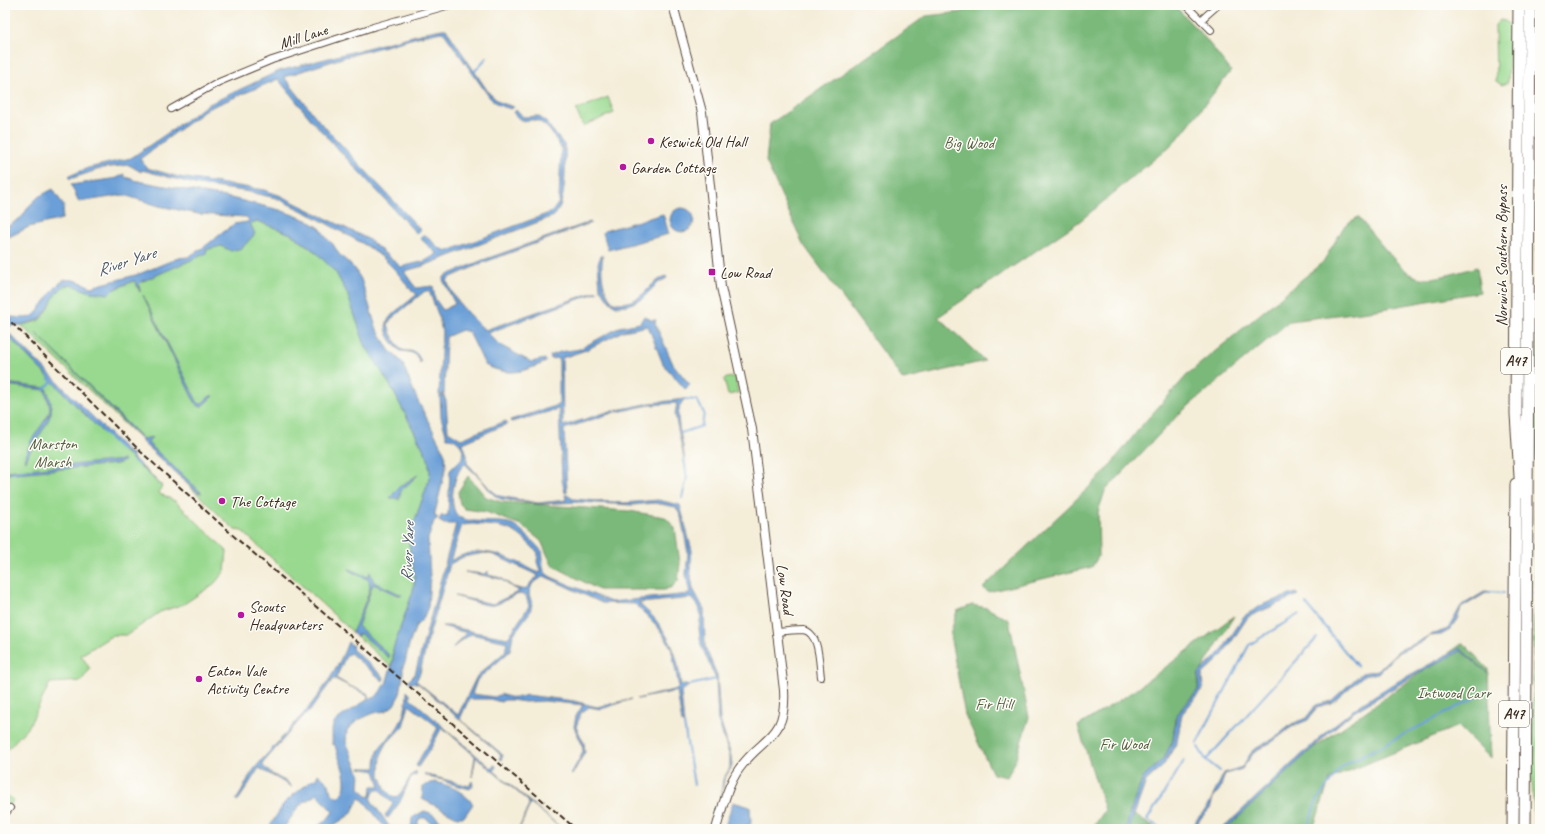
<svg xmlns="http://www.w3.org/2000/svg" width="1545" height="834" viewBox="0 0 1545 834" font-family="Caveat,sans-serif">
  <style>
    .green { fill: #99d98f; stroke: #6a8256 }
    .forest { fill: #7ab97a; stroke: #5a724c }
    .water { fill: #6b9fd7; stroke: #53647a; fill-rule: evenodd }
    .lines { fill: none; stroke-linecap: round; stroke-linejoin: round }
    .stream { stroke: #6b9fd7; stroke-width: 2 }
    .minor-casing { stroke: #57473a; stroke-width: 8 }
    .tertiary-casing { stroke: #57473a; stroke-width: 10 }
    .trunk-casing { stroke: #57473a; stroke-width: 13 }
    .minor { stroke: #fff; stroke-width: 6 }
    .tertiary { stroke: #fff; stroke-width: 8 }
    .trunk { stroke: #fff; stroke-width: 11 }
    .rail { stroke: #3b2a1e; stroke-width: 2; stroke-dasharray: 6 3; stroke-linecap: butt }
    .poi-dot { fill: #b5179e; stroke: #fdfcf7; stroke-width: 1.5 }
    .labels { text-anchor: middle; stroke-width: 3; stroke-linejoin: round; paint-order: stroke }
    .shield { fill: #fdfcf7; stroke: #75695f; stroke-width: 1 }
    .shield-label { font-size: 15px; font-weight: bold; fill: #3b2a1e }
    .street-label { font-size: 16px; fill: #3b2a1e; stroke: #fdfcf7 }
    .poi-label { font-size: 16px; fill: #3b2a1e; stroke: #fdfcf7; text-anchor: start }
    .park-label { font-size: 16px; fill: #575f40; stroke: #fdfcf7 }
    .water-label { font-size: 17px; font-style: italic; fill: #4e5968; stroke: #fdfcf7 }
  </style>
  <rect width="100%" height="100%" fill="#fdfcf7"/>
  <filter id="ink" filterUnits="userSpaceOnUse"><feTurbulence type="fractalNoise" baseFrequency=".025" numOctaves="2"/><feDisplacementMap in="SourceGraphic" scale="8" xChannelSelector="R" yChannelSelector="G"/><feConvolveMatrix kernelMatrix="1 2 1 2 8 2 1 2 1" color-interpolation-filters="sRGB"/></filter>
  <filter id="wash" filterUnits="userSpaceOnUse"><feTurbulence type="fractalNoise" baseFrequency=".012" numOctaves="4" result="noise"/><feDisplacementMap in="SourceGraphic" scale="16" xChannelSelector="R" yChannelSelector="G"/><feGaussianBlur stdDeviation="0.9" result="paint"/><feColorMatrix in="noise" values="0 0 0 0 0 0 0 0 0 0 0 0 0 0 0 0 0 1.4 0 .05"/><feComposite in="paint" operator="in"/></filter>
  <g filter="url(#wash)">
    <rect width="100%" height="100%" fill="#f4edd8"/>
    <g class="green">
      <polygon points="1500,20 1505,21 1511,26 1508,82 1502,85 1496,81 1495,25"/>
      <polygon points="608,97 614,113 583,126 576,110"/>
      <path d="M257,221L291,234L317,253L336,273L347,293L365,345L390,385L428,458L430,473L428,483L414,523L409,543L415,578L413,591L393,649V660L390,666L242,531L235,530L21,325C26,324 34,323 39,320C51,313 50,292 65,286C74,282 82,290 91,292C105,294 121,287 133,281H135L140,292L139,284L141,282L177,265L189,261L212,247L221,246L229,249L248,224Z"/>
      <polygon points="1537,246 1540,246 1540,588 1535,588"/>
      <polygon points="5,333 98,428 162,486 158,493 175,501 227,551 225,571 214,584 184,604 160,612 127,635 113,635 81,655 90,669 81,681 50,683 29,726 5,752"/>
      <polygon points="735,376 738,393 728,395 724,379"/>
      <polygon points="1534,607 1540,607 1540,829 1535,829 1532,782"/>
      <polygon points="5,794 14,800 7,808 5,808"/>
    </g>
    <g class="forest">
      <polygon points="979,5 1174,5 1205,38 1231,71 1176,141 1080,221 938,317 985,361 903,380 803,244 766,161 770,124 926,16 962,12"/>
      <path d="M1358,217C1370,230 1401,272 1416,277C1430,282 1462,271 1477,267L1480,292L1376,310L1290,321L1179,414L1105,491L1098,512L1099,555L1092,567L988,592L983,588L1104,473L1143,424L1189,373L1323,262L1345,225Z"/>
      <polygon points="468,476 486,497 501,502 629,511 665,517 675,528 680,563 678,581 672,587 664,590 599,590 552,565 541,541 521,525 486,512 465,509 460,504 458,492"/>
      <polygon points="972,605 987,608 1009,620 1029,717 1015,762 1007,777 993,774 965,715 950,635 957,611"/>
      <polygon points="1234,616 1198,676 1198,690 1184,705 1175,718 1173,740 1167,754 1159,765 1143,778 1130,812 1156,829 1092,829 1105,810 1078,726 1131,693"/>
      <polygon points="1463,643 1488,669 1491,759 1458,726 1330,779 1313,829 1222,829 1295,761"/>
    </g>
    <g class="water">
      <polygon points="442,29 446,29 489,93 499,102 514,107 511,109 498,105 490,98 444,33 441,32 427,35 426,32"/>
      <path d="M424,33L425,35L345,57L284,77L319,121L419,228L420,231L417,234L313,122L278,79L207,109L140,159L147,168L179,177L264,190L279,195L368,239L401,267L425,261L437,254L420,238L424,234L439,248L448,251L552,212L559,202L561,149L565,148C565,166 567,202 554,216L423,266L405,271V273L416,288L433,286L435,299L443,310L455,304L443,280L445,276L483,260L590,222L591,223L485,262L449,278L447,281C454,301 470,316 485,330L597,291L598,292L488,333L500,345L531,362L545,359L546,362C522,372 510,377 485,365L469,332L462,330L446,337L444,395H439L442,332L439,317L429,291H425L391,319L388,324L391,334L400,349C411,354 415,346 421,362L420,363C416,352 411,352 400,351C369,319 397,314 417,294L411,290L396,271L382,257L367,246L313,216L276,198L244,191L198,185L142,170L141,172L129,165L103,168L70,179L69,176L88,168L131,158L172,130L174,132L173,129L207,105L279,71Z"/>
      <path d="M517,110L523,117L538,116L545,121L565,146L561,148C556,139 548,125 538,121C527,117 523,127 513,112Z"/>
      <path d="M124,174L125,177L138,181L231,198L280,210L307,220L320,228L328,240L333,244L339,254L354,268L361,279L376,327L389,350L402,362L417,399L445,454L446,467L435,513V516L438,518L434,521L428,539L430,576L428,607L423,619L416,626L409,645L405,663L403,666V677L400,694L394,705L386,711L374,713L358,720L347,730L346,742L360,774L359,788L369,797L371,795L372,786H380L375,771L360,768H376C376,741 385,746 397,728C404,718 407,703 407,691L410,694V698L491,768L494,765L496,766L494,771L562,829L530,802V805L519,829L529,805L528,801L476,757L472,777L475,756L442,727L431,748L418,767L416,766C422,752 432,741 438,727L409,705L403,726L387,743L381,755L380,775L386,790L394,798C405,794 406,778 416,771V776L414,775L411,777L400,802L388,818L385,816L393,804L380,790L376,789L374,791L371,800L391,829H386L364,801L359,798L351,814L328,829H315L323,822H325L333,812L317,794L300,805L283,829H268L285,802L312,780L316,779L318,774L329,784L331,793L338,798C354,785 338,760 335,745L332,744C333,738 331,731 333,725C335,719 361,704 367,700L368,695L335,679H333L312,708L298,722L263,763V766L272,774L287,782L292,787L259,768L238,801L236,800C244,790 247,777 255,768C289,728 330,692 348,642L353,646L352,649L384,677L383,681L350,653L346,656L336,678L349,686L367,693L370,699L376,697L386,684L393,660V649L413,591L415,578L409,543L414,523L428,483L430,473L428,458L390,385L365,345L347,293L336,273L317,253L291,234L257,221L249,224L251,225L255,234L242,248L231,251L221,246L206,250L207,252L205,254L141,282L139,284L140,292L135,281H133L113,290L108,294L91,292L71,285L64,286L55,295L48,309L39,320L21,325L5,326V317C13,316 26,320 33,316C37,313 40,308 43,304C61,281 61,272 91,287L139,274L178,258L188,257L204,247L234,224L247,222L249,220L246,217L198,214L159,206L124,195L79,202L71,185L117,178Z"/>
      <polygon points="53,189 64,206 62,219 29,227 5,239 5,228 22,217 29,206 38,197"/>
      <circle cx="682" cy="220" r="12"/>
      <polygon points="663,214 669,234 608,250 603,233 604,231"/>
      <path d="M601,256H603C600,271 602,291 614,303C646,304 643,286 666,276L667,278L658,283L642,299L628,305L616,306L610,302L600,288L598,263Z"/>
      <polygon points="143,295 198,403 201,404 210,396 213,396 201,407 197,405 192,397"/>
      <polygon points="644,316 651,320 656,320 655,323 673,364 690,385 685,389 663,364 648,326 623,331 586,350 562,358 563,426 614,410 615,412 564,429 567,492 565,493 562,480 559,409 511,422 510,420 559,405 559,362 557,358 551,359 550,356 560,352 580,349 620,327 640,323"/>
      <polygon points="5,329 130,454 132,453 133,458 162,486 98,428 5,333"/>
      <polygon points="33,330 143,439 152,437 148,443 202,493 197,492 142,442 142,440"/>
      <path d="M5,383L46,388C49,394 53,406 51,413C47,428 32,443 26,461L24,460L31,441L49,414L50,408L45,390L5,385Z"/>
      <path d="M440,396H444L446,401L448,431L461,439L506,421L507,424L463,443L467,455V463L490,489L499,496L538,503L566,500L565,495H567L573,499L624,503L658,500L680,505L692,551L690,569L693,589L704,609L705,647L717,675L720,720L731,756L732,766L724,779L720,809L715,811L713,809L720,803L723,780L730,768V757L718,720L716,679L701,645L699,628L701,615L699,607L692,598L639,603C643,608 650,613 655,619C674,644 677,655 681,685H690L681,692L684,724L682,723L677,691L637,699L677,689L679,687L671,647L658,627L635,604L602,603L544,576L532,584L529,594L532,604L530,612L513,635L510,651L477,680L472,694L495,697L501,694C510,698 517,699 526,695L574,701L597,707L632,699L601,709L589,707L581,713L576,727L584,743L585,752L572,775L571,774L583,752L582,744L574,727L576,716L583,705L545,701L525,702L511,700H504L501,702L490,699H469L460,719L503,755L501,760L499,759L501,755L419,684L414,682L411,684L408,681L415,674L456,524H444L439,521L441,516L448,515L450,470C454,466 459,462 462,458C467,449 456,437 447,438L441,417ZM465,464C470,469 475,473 480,478C487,486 491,495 501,499L540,504L580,502L632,505L655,503L676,507L681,517L688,553L686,574L690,594L611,602L551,577C538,569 545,563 542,551C535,544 521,528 512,524C498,519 468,525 458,516C447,506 454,471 465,464ZM473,524C508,527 513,526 538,553L537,562L541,573C535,572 529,568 524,565C497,553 478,545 450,561L462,525ZM485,553L494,555L539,576L533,580L525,590L513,587L501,578L488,575V571L485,574L465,572L501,579L513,588L520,591L493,604L455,596C463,598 487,607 494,605C504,603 516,590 526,596L529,606L508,638L474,632L449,626H442L467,633L452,648L471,634L507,642L505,652L477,676L458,715L416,681L420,673L428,639L450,564L463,557Z"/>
      <path d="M685,399C670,412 685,441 684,458L675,415L677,403L650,405L617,412V410L651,403Z"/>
      <polygon points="124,460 123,462 117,464 5,474 5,471"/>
      <polygon points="419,474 401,491 399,500 396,498 390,498 399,487"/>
      <polygon points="349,569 368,577 370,572 374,582 402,595 397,595 373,584 358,626 389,655 389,658 361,634 358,634 357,637 352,633 368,595 370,588 369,580 350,571"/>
      <polygon points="1486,591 1491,592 1491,593 1486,593 1461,608 1456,622 1450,630 1441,635 1430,636 1420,643 1397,653 1378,673 1363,676 1332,703 1317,707 1308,720 1293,726 1272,742 1255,751 1242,769 1225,774 1220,789 1213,798 1210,809 1201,818 1194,829 1192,829 1197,819 1207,808 1224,773 1242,767 1253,750 1273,739 1292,724 1306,718 1316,705 1331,701 1362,673 1378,670 1399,650 1414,644 1430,635 1448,629 1461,606"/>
      <polygon points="1296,593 1298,595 1248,617 1222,656 1203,674 1202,677 1203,689 1182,714 1177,742 1163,766 1146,781 1129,829 1126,829 1130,812 1143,778 1164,758 1173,740 1176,716 1198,690 1199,673 1221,652 1244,616 1264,604"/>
      <polygon points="1460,648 1488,673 1461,651 1422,671 1352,713 1332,730 1226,829 1222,829 1327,731 1354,709 1391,685"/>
      <polygon points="424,774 469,786 472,781 473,785 470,789 448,783 444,780 432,778"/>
      <path d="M435,782C451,786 463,791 473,804L464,817H457L422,799L423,787L430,783Z"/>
      <polygon points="733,802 750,807 751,823 747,829 724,829"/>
      <path d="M424,811C432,812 443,821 444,829H437L426,818H421L418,821V829H411L412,818Z"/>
    </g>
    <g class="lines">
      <g class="stream">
        <polyline points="475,71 487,57"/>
        <polyline points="44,389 52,382 49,379"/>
        <polyline points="103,432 123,451"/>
        <polyline points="681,433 702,426 704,413 697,400 685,399"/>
        <polyline points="134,461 139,465"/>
        <polyline points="682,498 687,478 684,458"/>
        <polyline points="1489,592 1504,593"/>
        <polyline points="1533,593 1540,593"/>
        <polyline points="1306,604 1357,666"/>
        <polyline points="690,685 716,679"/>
        <polyline points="684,724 694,785"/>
        <polyline points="1197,743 1249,645 1299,614"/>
        <polyline points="1198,747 1206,760 1220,771"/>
        <polyline points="1206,760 1317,638"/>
        <polyline points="1162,829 1147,820 1184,761"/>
        <polyline points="1307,829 1316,802 1342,766 1477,697"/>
      </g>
    </g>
  </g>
  <g filter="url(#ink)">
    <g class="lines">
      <defs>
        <g id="minor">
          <polyline points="1186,5 1211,30"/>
          <polyline points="1201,20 1218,5"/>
          <polyline points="171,109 219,82 272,60 373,27 450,5"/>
          <path d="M778,632C786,631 795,630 803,630C820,632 819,664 821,677"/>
          <polyline points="5,814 10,808"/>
        </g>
        <path id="tertiary" d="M673,5L702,112L721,287L752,429L784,690C787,740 762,736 739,769C727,786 722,809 716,829"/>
        <g id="trunk">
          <polyline points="1519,5 1516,414 1521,492"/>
          <polyline points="1513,829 1516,484"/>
          <polyline points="1525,829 1530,5"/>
        </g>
      </defs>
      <use href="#minor" class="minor-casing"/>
      <use href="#tertiary" class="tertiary-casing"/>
      <use href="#trunk" class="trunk-casing"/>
      <use href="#minor" class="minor"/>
      <use href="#tertiary" class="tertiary"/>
      <use href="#trunk" class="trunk"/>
      <polyline class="rail" points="5,316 141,452 237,539 576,829"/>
    </g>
  </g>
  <g class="poi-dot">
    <circle cx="651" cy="141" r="4"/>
    <circle cx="623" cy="167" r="4"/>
    <rect x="708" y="268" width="8" height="8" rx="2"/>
    <circle cx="222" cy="501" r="4"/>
    <circle cx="241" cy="615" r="4"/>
    <circle cx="199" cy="679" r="4"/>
  </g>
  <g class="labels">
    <g class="shield">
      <rect x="1501" y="348" width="30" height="26" rx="3"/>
      <rect x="1499" y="701" width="30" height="26" rx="3"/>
    </g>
    <g class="shield-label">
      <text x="1516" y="366">A47</text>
      <text x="1514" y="719">A47</text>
    </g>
    <g class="street-label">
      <text transform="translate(303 36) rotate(-18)" y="6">Mill Lane</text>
      <text transform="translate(1501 256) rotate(-90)" y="6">Norwich Southern Bypass</text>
      <text transform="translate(786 589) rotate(82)" y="6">Low Road</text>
    </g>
    <g class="poi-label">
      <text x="659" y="147">Keswick Old Hall</text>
      <text x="631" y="173">Garden Cottage</text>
      <text x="720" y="278">Low Road</text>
      <text x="230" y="507">The Cottage</text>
      <text x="249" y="612">Scouts<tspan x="249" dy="18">Headquarters</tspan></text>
      <text x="207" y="676">Eaton Vale<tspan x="207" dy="18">Activity Centre</tspan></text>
    </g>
    <g class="park-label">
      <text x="969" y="148">Big Wood</text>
      <text x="53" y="449">Marston<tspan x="53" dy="18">Marsh</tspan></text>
      <text x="1454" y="698">Intwood Carr</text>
      <text x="994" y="709">Fir Hill</text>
      <text x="1124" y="749">Fir Wood</text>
    </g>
    <g class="water-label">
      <text transform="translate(126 261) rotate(-18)" y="6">River Yare</text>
      <text transform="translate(407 552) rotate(-88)" y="6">River Yare</text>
    </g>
  </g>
  <rect width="1545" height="834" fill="none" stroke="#fdfcf7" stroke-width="20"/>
</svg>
